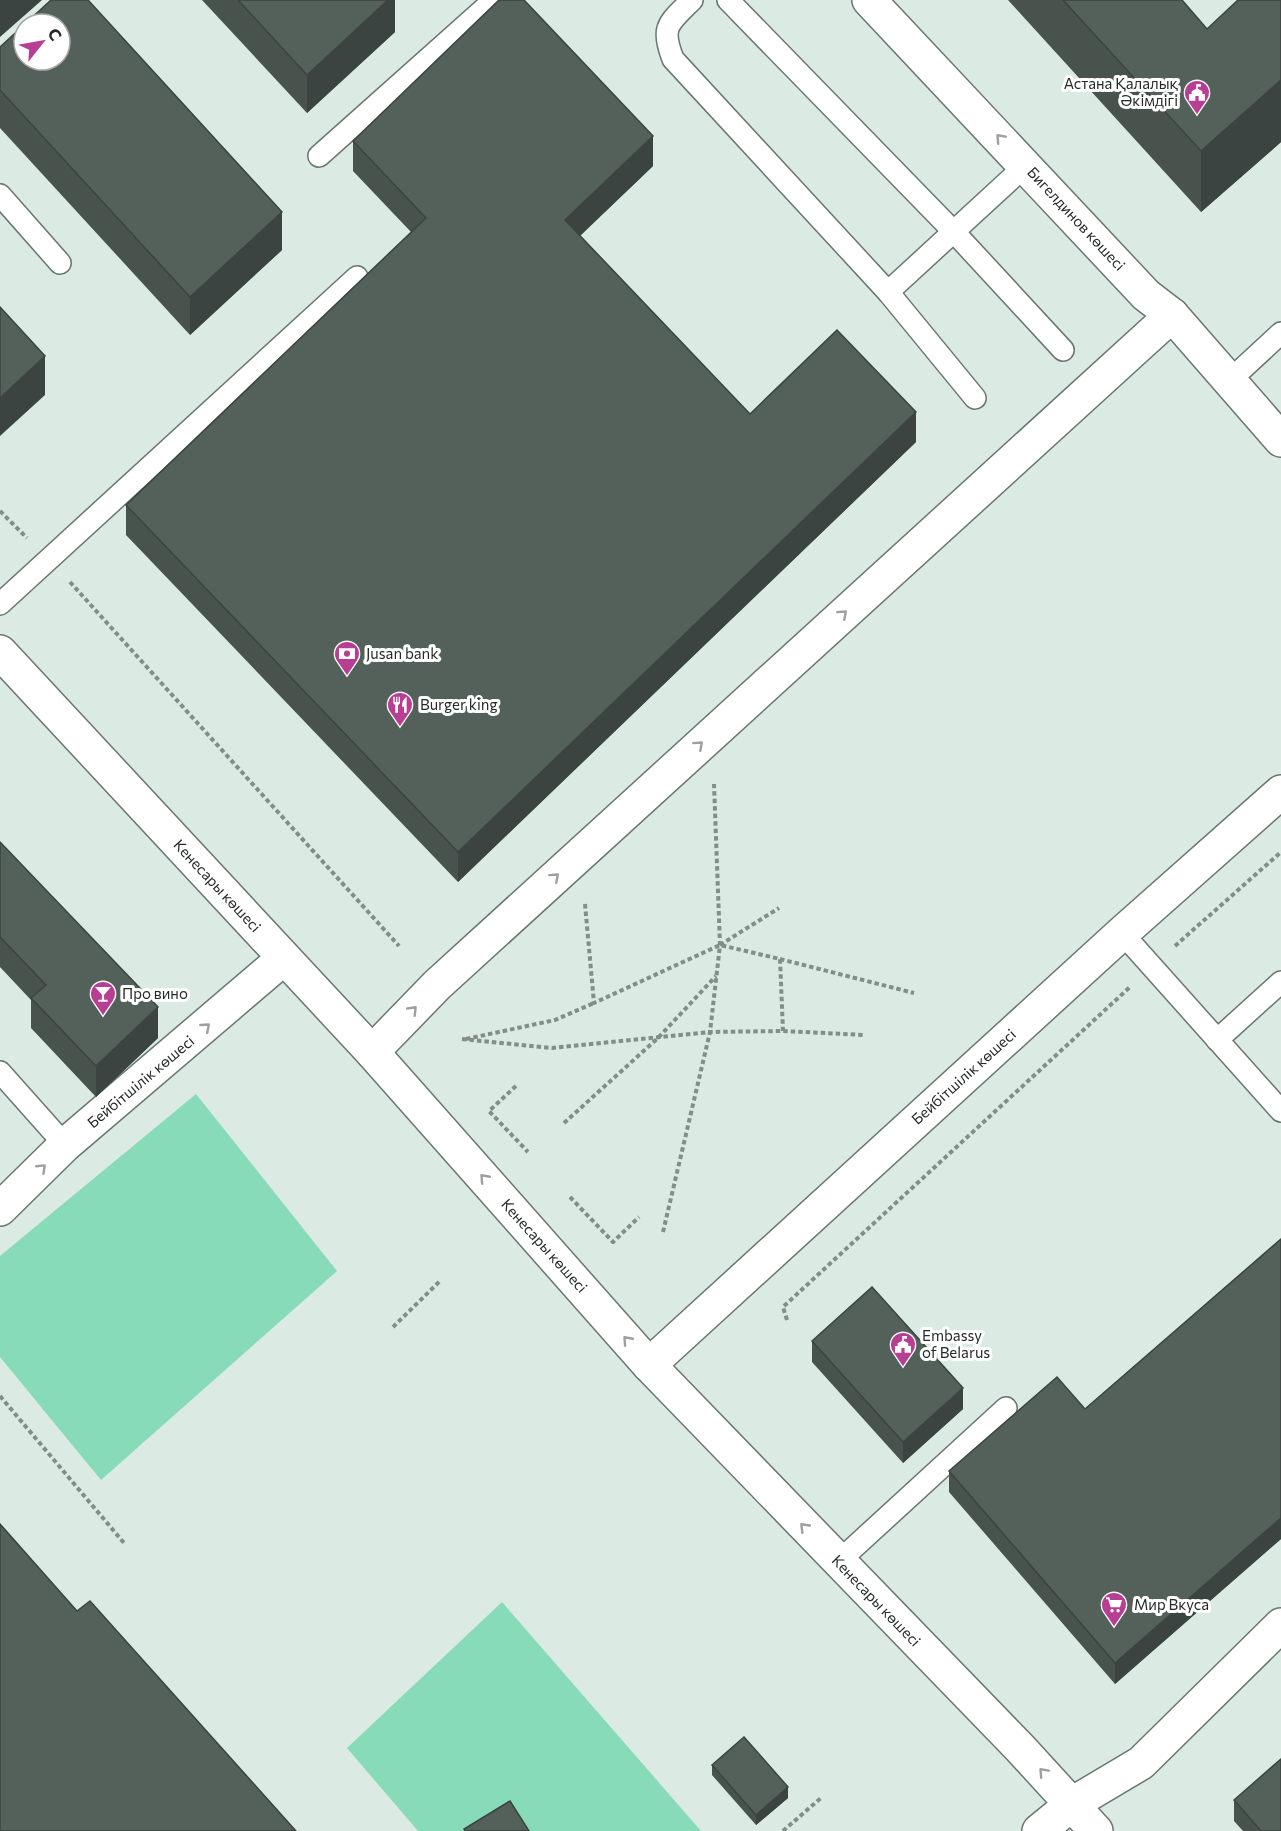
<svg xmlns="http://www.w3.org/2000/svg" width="1281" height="1831" viewBox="0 0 1281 1831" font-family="Commissioner,sans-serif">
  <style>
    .green { fill: #87dbb9 }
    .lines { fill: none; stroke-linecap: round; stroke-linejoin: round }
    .service-casing { stroke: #697770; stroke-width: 24 }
    .minor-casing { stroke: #697770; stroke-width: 36 }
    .secondary-casing { stroke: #697770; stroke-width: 36 }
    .path { stroke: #848e89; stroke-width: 4; stroke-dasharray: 4.5 3; stroke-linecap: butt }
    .service { stroke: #fff; stroke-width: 21 }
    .minor { stroke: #fff; stroke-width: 33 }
    .secondary { stroke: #fff; stroke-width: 33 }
    .wall { fill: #48534e }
    .shaded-wall { fill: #3b4440 }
    .building { fill: #54615b; stroke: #3b4440; stroke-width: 1.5 }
    .oneway { stroke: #9da09e }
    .labels { text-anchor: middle; stroke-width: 6; stroke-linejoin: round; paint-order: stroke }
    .poi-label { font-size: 15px; fill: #252b28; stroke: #fff; text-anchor: start }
    .street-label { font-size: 15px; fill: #252b28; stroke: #fff }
  </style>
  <rect width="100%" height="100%" fill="#dbeae3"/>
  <g class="green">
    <polygon points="196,1094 337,1271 101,1480 0,1357 0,1256"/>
    <polygon points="502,1602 701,1831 418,1831 347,1748"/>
  </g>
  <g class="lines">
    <defs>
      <g id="service">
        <path d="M692,0C669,23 660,26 673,59L888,292L975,398"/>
        <polyline points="728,0 954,232 1063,350"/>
        <polyline points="319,156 494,0"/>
        <polyline points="0,195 60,263"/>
        <polyline points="888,292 1026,165"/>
        <polyline points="1228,382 1281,333"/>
        <polyline points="0,604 357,277"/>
        <polyline points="1122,933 1281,1111"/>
        <polyline points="1217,1040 1281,982"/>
        <polyline points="0,1072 65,1145"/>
        <polyline points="838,1562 1006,1408"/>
      </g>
      <g id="minor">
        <polyline points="869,0 1146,295 1172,315 1281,440"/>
        <polyline points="372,1052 437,985 1172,315"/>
        <polyline points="0,1209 65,1145 284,958"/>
        <polyline points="1039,1831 1072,1804 1141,1763 1281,1625"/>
      </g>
      <g id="secondary">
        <polyline points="0,652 372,1052 649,1365 1020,1748 1096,1831"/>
        <polyline points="649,1365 1122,933 1281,792"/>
      </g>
    </defs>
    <use href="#service" class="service-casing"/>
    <use href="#minor" class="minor-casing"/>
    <use href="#secondary" class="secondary-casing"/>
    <g class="path">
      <polyline points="0,511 27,538"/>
      <polyline points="70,582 399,946"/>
      <polyline points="585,904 594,1003 720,945 780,959 783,1031"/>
      <polyline points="720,945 779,908"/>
      <polyline points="1175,946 1281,852"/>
      <polyline points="780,959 914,993"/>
      <polyline points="462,1039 552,1048 710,1032 783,1031 864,1035"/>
      <polyline points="466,1039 555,1020 594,1003"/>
      <polyline points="516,1086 489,1111 528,1152"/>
      <polyline points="564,1123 658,1038 716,976"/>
      <polyline points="570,1197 613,1242 639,1217"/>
      <polyline points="663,1232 710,1032 720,945 714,784"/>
      <polyline points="787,1320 783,1307 1130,987"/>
      <polyline points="393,1327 440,1281"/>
      <polyline points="0,1396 124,1543"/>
      <polyline points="783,1831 822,1797"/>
    </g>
    <use href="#service" class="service"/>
    <use href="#minor" class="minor"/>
    <use href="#secondary" class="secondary"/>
  </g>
  <g class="wall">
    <polygon points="202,0 395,0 395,32 307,113"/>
    <polygon points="1008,0 1182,0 1207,29 1281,0 1281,142 1201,212"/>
    <polygon points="0,47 282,250 190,335 0,128"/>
    <polygon points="353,141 653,166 580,236 750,414 916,442 458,882 126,535 126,505 411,232 353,171"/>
    <polygon points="0,842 158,1038 96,1097 31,1028 31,1000 0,967"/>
    <polygon points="1281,1239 1281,1539 1115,1684 949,1492 949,1471 1085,1409"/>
    <polygon points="812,1341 963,1409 903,1463 812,1362"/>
    <polygon points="712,1765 788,1798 756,1825 712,1775"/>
    <polygon points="1234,1800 1281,1831 1243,1831 1234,1821"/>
  </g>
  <g class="shaded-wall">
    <polygon points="0,0 42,0 0,37"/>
    <polygon points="388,0 395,0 395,32 307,113 307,75"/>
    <polygon points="1281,80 1281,142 1201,212 1201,151"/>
    <polygon points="653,136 653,166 565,250 565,220"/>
    <polygon points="282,212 282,250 190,335 190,297"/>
    <polygon points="45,356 45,395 0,436 0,398"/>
    <polygon points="916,412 916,442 458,882 458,852"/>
    <polygon points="158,1007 158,1038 96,1097 96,1066"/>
    <polygon points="963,1388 963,1409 903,1463 903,1442"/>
    <polygon points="1281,1518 1281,1539 1115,1684 1115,1663"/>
    <polygon points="788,1787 788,1798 756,1825 756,1815"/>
  </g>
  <g class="building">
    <polygon points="51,0 88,0 282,212 190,297 0,90 0,47 24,25 24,60 60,60 60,24 25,24"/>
    <polygon points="238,0 388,0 307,75"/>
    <polygon points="499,0 524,0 653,136 565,220 750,414 837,330 916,412 458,852 126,505 426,218 353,141"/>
    <polygon points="1063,0 1182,0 1207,29 1238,0 1281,0 1281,80 1201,151"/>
    <polygon points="0,307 45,356 0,398"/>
    <polygon points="0,842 158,1007 96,1066 31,998 46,985 0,937"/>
    <polygon points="1281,1239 1281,1518 1115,1663 949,1471 1057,1377 1085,1409"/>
    <polygon points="872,1287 963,1388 903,1442 812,1341"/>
    <polygon points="0,1524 77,1611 90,1601 296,1831 0,1831"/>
    <polygon points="744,1737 788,1787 756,1815 712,1765"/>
    <polygon points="1281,1759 1281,1831 1261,1831 1234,1800"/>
    <polygon points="510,1801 529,1831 465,1831 464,1829"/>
  </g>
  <defs><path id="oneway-chevron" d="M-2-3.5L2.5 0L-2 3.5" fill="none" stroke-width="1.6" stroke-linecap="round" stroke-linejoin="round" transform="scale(1.5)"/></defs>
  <g class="oneway">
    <use href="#oneway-chevron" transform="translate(1000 138) rotate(-133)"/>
    <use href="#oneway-chevron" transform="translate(843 614) rotate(-42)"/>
    <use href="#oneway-chevron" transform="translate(699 745) rotate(-42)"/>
    <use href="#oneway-chevron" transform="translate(555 877) rotate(-42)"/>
    <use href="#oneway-chevron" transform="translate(413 1010) rotate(-46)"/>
    <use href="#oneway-chevron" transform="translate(206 1027) rotate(-41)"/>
    <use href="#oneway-chevron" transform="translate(42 1168) rotate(-44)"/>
    <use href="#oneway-chevron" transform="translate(484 1178) rotate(-132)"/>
    <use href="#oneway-chevron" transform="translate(627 1340) rotate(-132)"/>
    <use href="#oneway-chevron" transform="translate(804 1527) rotate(-134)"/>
    <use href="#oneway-chevron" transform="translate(1043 1772) rotate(-133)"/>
  </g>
  <defs>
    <symbol id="civic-pin" viewBox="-11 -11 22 30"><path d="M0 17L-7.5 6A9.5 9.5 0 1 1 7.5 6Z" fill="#b73e92" stroke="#fff"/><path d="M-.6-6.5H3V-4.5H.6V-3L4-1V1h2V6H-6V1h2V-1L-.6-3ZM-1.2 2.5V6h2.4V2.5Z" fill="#fff"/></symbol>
    <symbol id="bank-pin" viewBox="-11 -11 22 30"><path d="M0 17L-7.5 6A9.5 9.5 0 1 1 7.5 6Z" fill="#b73e92" stroke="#fff"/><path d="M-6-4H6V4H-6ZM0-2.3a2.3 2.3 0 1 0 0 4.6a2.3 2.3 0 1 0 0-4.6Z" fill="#fff"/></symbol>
    <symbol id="restaurant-pin" viewBox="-11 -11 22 30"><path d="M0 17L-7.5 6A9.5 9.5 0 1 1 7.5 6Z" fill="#b73e92" stroke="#fff"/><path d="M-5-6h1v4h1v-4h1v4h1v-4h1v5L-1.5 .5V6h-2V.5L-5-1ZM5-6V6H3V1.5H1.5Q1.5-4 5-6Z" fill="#fff"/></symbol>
    <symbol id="bar-pin" viewBox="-11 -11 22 30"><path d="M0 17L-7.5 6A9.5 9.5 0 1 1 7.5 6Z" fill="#b73e92" stroke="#fff"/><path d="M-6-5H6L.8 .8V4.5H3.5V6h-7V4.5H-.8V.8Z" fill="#fff"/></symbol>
    <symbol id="supermarket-pin" viewBox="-11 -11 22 30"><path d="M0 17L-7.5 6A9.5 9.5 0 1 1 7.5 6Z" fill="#b73e92" stroke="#fff"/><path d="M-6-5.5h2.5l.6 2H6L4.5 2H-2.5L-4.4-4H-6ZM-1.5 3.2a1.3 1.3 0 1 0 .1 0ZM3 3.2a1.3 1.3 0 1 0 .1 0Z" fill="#fff"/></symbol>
  </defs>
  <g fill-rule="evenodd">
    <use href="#civic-pin" x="1182" y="78" width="30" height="40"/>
    <use href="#bank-pin" x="332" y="639" width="30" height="40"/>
    <use href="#restaurant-pin" x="385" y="690" width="30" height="40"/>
    <use href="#bar-pin" x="88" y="979" width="30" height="40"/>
    <use href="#civic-pin" x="888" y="1330" width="30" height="40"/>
    <use href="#supermarket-pin" x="1099" y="1590" width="30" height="40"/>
  </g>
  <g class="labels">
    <g class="poi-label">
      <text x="1178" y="89" text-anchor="end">Астана Қалалық<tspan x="1178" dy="17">Әкімдігі</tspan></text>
      <text x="366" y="659">Jusan bank</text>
      <text x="420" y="710">Burger king</text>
      <text x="122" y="999">Про вино</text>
      <text x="922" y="1341">Embassy<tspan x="922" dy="17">of Belarus</tspan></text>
      <text x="1134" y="1610">Мир Вкуса</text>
    </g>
    <g class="street-label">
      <text transform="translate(1076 219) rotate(47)" y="5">Бигелдинов көшесі</text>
      <text transform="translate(217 886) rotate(47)" y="5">Кенесары көшесі</text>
      <text transform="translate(964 1077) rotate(-42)" y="5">Бейбітшілік көшесі</text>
      <text transform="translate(141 1082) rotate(-40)" y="5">Бейбітшілік көшесі</text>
      <text transform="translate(544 1246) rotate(48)" y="5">Кенесары көшесі</text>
      <text transform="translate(876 1601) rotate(46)" y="5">Кенесары көшесі</text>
    </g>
  </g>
  <g transform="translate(42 42) rotate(59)"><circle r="28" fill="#ffffff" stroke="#a8aaa9" stroke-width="1.5"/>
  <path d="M0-4.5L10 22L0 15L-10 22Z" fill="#b73e92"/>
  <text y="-9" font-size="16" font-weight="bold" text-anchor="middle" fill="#252b28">С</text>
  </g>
</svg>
